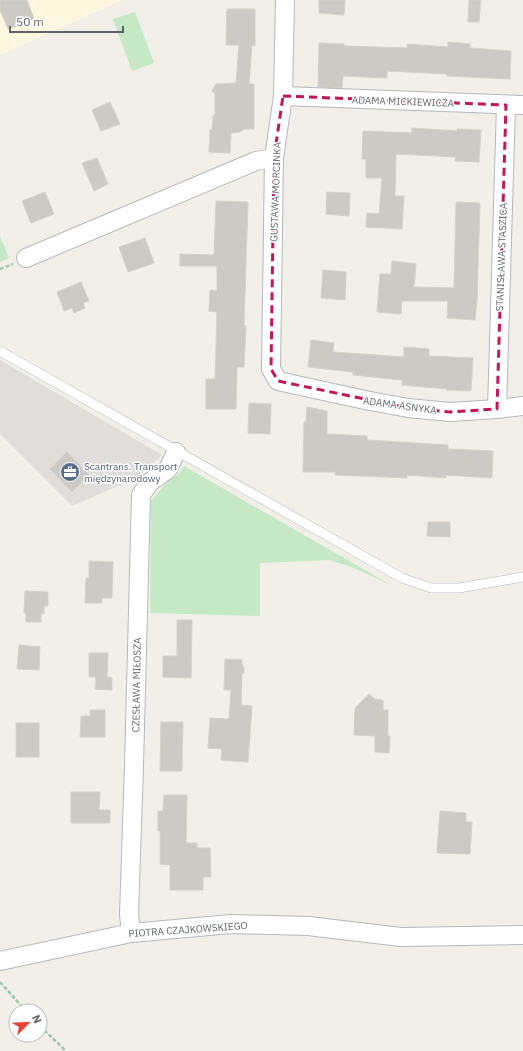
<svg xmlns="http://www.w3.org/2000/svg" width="523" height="1051" viewBox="0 0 523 1051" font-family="'IBM Plex Sans',sans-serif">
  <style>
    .commercial { fill: #fef7e0 }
    .industrial { fill: #e0deda }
    .green { fill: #c5e8c5 }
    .building { fill: #cccac5; stroke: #d6d1c6 }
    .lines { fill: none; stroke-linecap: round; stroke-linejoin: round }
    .service-casing { stroke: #b5b8bc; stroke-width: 10 }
    .minor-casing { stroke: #b5b8bc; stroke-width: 20 }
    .path { stroke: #9cc7a9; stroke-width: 2.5; stroke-dasharray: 4 2; stroke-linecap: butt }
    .service { stroke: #fff; stroke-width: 9 }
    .minor { stroke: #fff; stroke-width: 18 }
    .marked { fill: none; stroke: #c2185b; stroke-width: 3; stroke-dasharray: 8 5; stroke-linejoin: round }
    .labels { text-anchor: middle; stroke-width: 3; stroke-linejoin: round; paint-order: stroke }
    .street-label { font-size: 10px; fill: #5f6368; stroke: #fff }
    .service-label { font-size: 10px; fill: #4e5e75; stroke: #fff; text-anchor: start }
  </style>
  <rect width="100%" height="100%" fill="#f1efe8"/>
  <polygon class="commercial" points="0,0 123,0 0,55"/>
  <polygon class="industrial" points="0,360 162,455 136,478 72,506 0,434"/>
  <g class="green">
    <polygon points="135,12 154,63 132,71 113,19"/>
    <polygon points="0,236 9,258 0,262"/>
    <polygon points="184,466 391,585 354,568 330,560 260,563 260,616 150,613 151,501 167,482 179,474"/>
  </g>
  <g class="building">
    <polygon points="0,0 27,0 34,19 8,29 0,10"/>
    <polygon points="319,0 345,0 344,15 319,13"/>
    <polygon points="469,0 481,0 479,22 468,22"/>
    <polygon points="227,9 255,9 255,46 252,45 249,84 254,84 254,129 244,129 240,132 231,133 230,153 209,152 210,130 212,130 213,116 215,114 215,94 212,91 216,84 236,83 239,45 226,45"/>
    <polygon points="448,42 470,44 470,48 511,51 510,79 447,76 447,74 387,71 387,78 343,76 342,88 318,87 319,43 344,44 344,46 407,48 407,44 448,47"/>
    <polygon points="110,102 120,124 101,131 92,110"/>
    <polygon points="412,128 457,131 457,129 481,130 479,162 455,161 456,157 396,154 395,196 404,196 402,229 366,227 367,213 379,214 382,178 366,178 366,159 362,159 363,131 412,133"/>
    <polygon points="97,158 108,184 94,191 82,163"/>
    <polygon points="45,192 54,214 31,223 22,201"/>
    <polygon points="327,192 350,193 349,216 326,214"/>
    <polygon points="216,201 248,202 244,325 246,326 244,367 237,367 236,409 206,409 206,379 215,379 217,312 209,311 210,290 217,291 217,266 180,266 180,254 214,255"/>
    <polygon points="456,202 480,203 477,301 475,320 447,318 448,301 402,301 401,314 377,312 380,274 391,274 392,261 416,264 414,287 454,288"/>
    <polygon points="145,238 154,263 128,272 119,247"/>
    <polygon points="323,270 346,272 345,300 321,298"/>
    <polygon points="81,282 89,301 83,303 85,308 74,313 72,308 64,311 57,292"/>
    <polygon points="311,340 334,343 333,352 404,357 404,347 429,349 429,356 473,358 471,391 447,390 447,389 402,385 402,380 353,375 353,372 308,367"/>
    <polygon points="249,403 271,404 270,434 248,433"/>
    <polygon points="307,407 327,411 327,434 367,436 367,440 448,445 448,449 493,451 492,478 446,475 446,478 407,475 407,478 385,477 335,475 335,472 303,472 304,422 306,422"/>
    <polygon points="67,452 89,475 72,492 50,469"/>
    <polygon points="428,522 450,522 450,537 427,536"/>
    <polygon points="89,561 113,562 112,598 102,598 102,603 85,603 86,578 89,578"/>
    <polygon points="25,591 48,592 48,606 44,606 44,614 41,613 41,622 26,622 26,613 24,613"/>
    <polygon points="177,620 192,620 191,678 163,677 163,656 177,656"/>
    <polygon points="19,645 40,647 39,670 17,669"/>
    <polygon points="89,653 108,653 107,677 112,678 112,690 95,689 96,677 89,677"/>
    <polygon points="225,659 242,660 242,666 244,667 244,673 242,674 241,705 252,706 248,762 221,760 222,749 208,748 210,718 229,719 231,690 224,690"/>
    <polygon points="369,694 375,699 383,700 383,710 388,710 388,736 390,736 389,753 375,752 375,736 354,735 355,708"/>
    <polygon points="90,710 105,710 105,737 80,737 81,716 90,716"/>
    <polygon points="161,722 183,722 182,771 160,771"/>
    <rect x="16" y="723" width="23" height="34"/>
    <polygon points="71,792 100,792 99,810 110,810 110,823 71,823"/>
    <polygon points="164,795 187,795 186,843 197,843 197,848 210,848 211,877 203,877 203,890 170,890 170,865 160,864 160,831 158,831 158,811 163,811"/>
    <polygon points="440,811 466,813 466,822 472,822 470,854 437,853"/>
  </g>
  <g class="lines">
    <defs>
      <polyline id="service" points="0,351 402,578 431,588 459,588 523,577"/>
      <g id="minor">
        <polyline points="285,0 283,96 274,158 271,369 278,381 365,400 408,408 450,412 497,409 523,406"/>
        <polyline points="283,96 523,105"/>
        <polyline points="26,258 256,161 274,158"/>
        <polyline points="497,409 506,105"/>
        <polyline points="131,933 129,914 134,766 141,495 149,483 168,469 176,452"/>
        <polyline points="0,961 131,933 231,924 308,926 401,937 523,935"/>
      </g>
    </defs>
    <use href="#service" class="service-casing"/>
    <use href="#minor" class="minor-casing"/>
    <g class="path">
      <polyline points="0,269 13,264"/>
      <polyline points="0,982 26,1011"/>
      <polyline points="40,1026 66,1051"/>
    </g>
    <use href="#service" class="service"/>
    <use href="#minor" class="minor"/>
  </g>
  <path class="marked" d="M283,96L506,105L497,409L450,412L408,408L278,381L271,369L274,158Z"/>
  <defs>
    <symbol id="office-disc" viewBox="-11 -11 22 22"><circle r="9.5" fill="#5c6f8a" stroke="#fff"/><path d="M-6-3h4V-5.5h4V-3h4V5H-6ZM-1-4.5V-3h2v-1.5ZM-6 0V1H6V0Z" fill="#fff"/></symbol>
  </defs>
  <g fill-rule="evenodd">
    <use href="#office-disc" x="59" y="461" width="22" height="22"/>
  </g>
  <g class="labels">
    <g class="street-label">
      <text transform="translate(403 101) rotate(2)" y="4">ADAMA MICKIEWICZA</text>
      <text transform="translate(275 192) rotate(-88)" y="4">GUSTAWA MORCINKA</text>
      <text transform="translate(501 257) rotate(-88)" y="4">STANISŁAWA STASZICA</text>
      <text transform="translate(400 405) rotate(8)" y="4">ADAMA ASNYKA</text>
      <text transform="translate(136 685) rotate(-89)" y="4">CZESŁAWA MIŁOSZA</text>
      <text transform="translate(188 929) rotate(-4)" y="4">PIOTRA CZAJKOWSKIEGO</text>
    </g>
    <g class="service-label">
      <text x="84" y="470">Scantrans. Transport<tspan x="84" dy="12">międzynarodowy</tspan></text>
    </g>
  </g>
  <g transform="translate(28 1023) rotate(66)"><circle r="19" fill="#ffffff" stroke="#bfc1c3"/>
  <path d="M0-3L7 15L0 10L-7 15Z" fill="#ea4335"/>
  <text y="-6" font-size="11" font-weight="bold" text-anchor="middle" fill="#5f6368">N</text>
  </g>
  <path d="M10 26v6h113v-6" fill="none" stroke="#5f6368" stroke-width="2"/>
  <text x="16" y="26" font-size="12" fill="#5f6368" stroke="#ffffff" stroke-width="3" paint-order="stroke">50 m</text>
</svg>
